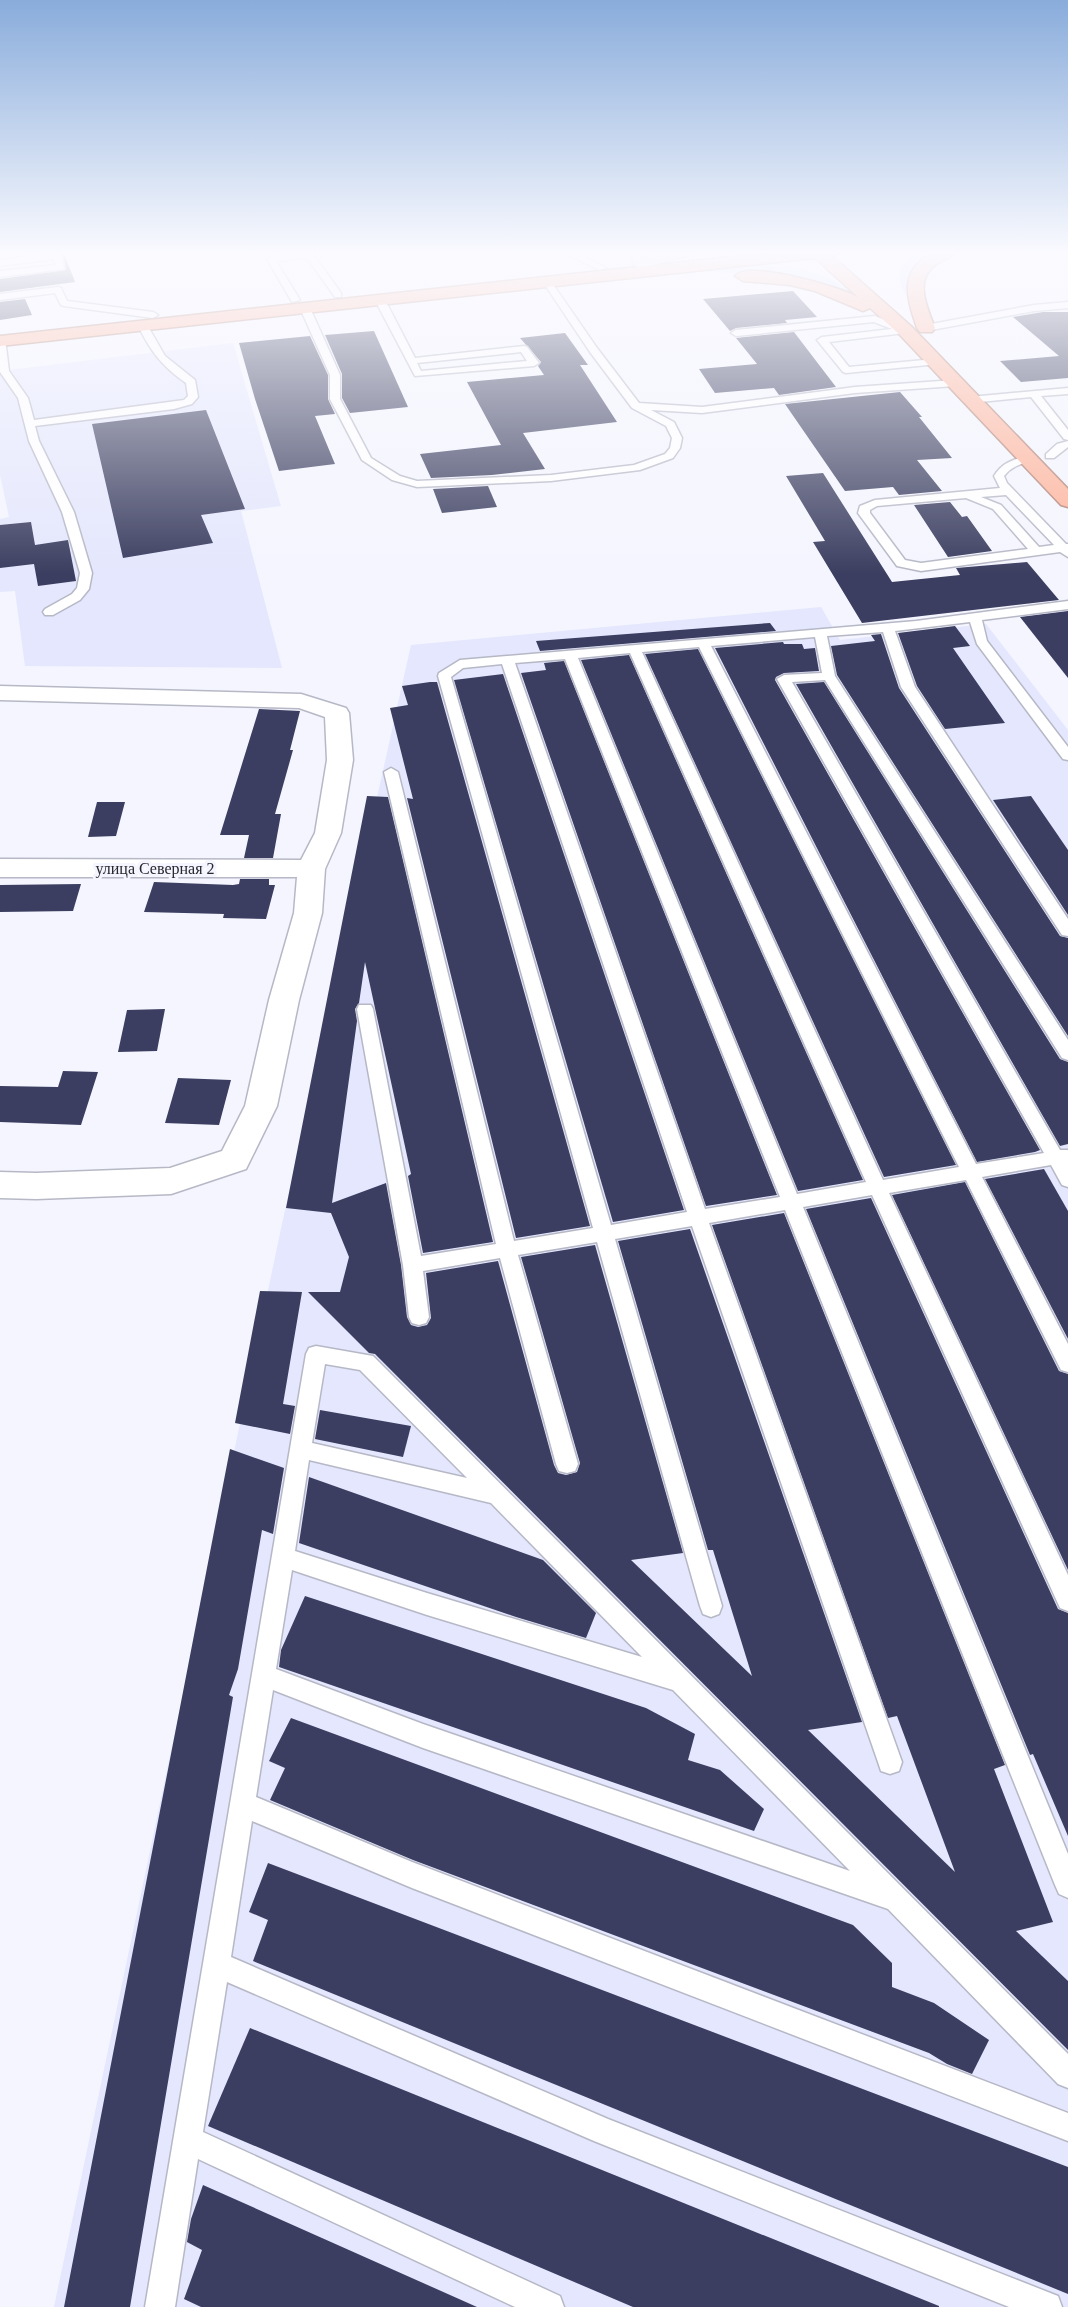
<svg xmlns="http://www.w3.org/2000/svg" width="1068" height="2307" viewBox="0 0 1068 2307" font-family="Georgia,serif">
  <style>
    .built { fill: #e4e7fd }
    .green { fill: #dde1ff }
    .building { fill: #3b3e60 }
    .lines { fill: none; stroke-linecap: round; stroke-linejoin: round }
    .lane-casing { stroke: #b6b8c6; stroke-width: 3 }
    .street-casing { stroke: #b6b8c6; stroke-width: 3 }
    .secondary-casing { stroke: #b6b8c6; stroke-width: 3 }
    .highway-casing { stroke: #b28274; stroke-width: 3 }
    .lane { fill: #fff; fill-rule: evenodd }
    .street { fill: #fff; fill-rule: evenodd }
    .secondary { fill: #fee8e1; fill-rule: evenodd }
    .highway { fill: #fdb39a; fill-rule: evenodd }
    .labels { text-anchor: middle; stroke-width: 6; stroke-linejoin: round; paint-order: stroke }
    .street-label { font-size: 16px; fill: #27282d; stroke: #f4f5fe }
  </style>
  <rect width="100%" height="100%" fill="#f4f5fe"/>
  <g class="built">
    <polygon points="233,343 281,506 241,511 282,668 25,666 15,591 0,592 0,519 9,517 0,475 0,371"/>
    <polygon points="821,607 840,640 986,624 1068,730 1068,2307 54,2307 282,1224 411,645"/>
  </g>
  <g class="green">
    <path d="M922,251H941L909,281L908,298C893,278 898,259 922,251Z"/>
    <path d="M762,266C808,266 830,274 865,303L744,273L707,272Z"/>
  </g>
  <g class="building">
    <polygon points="59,251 63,251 75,282 0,292 0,279 66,270 63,255"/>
    <polygon points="793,291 817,317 785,320 787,323 736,328 730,331 703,299"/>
    <polygon points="25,299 32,315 0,320 0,302"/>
    <polygon points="1043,312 1068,312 1068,378 1021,382 1000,361 1059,356 1013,317"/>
    <polygon points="374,331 408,407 350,413 342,398 342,374 325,335"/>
    <polygon points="794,332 836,387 779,395 774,388 715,393 699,369 757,364 736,338"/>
    <polygon points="565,333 588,365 580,365 617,422 523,433 545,469 492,475 431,478 420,454 501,445 467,382 544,375 538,366 541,362 520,338"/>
    <polygon points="310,336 328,375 328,399 335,414 315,416 335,464 279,471 255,399 239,343"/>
    <polygon points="900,392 922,417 919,417 952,458 917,460 942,491 899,495 893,487 845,491 785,404"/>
    <polygon points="206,410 245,509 201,515 213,543 123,558 92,424"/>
    <polygon points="823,473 892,582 960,575 956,568 1027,562 1059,600 862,623 813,542 825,541 786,476"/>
    <polygon points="488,486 497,507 442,513 433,489"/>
    <polygon points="950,502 962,517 967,516 992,551 948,557 914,505"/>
    <polygon points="31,522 35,545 68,540 76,581 38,586 34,564 0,568 0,525"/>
    <polygon points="1068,611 1068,678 1020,617"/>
    <polygon points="770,623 776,631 540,651 536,641"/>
    <polygon points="955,626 970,646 953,648 1005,723 945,729 917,686 898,633"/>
    <polygon points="881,634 899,688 1060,936 1068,938 1068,1036 837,675 831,646 875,641 871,635"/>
    <polygon points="783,642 784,644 802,644 804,649 815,648 819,671 784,673 776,677 775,680 1040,1150 1035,1152 977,1162 715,648"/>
    <polygon points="698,649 956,1165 884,1177 645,654"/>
    <polygon points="629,655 863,1180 798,1191 581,660"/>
    <polygon points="564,661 777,1195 706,1206 521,673 546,670 544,663"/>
    <polygon points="503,674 684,1210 613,1222 454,680"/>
    <polygon points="430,682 437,682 590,1226 516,1238 407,798 413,799 390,708 408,705 402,686"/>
    <polygon points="824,682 1060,1059 1068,1062 1068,1144 1060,1146 796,684"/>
    <polygon points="259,709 300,711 290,750 293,750 275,814 281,814 273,858 244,858 249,835 220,835"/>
    <polygon points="367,796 388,797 493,1242 423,1253 408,1176 411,1174 365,962 359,1003 355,1009 357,1021 332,1203 386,1183 401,1265 407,1317 411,1325 418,1327 427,1325 431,1318 426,1273 498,1261 554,1465 558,1473 566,1475 577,1472 580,1463 521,1257 595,1245 683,1553 631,1560 752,1676 713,1550 708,1550 618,1241 690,1229 862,1722 808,1730 955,1872 897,1716 888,1718 712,1225 784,1213 1005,1765 994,1769 1053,1922 1016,1931 1068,1981 1068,2050 375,1354 369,1353 308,1292 340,1292 349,1257 331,1213 286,1208"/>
    <polygon points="1031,796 1068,850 1068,915 993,800"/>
    <polygon points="97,802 125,802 116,836 88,837"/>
    <polygon points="240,879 269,879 269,885 275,885 266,919 223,918 224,914 144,912 154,882 233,885 239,884"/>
    <polygon points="81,884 73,911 0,912 0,885"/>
    <polygon points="165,1009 157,1051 118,1052 127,1010"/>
    <polygon points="63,1071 98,1072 81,1125 0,1122 0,1086 58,1087"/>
    <polygon points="178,1078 231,1080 219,1125 165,1123"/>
    <polygon points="1044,1169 1068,1211 1068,1339 985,1179"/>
    <polygon points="965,1182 1059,1371 1068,1374 1068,1570 892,1195"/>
    <polygon points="871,1198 1058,1609 1068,1613 1068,1836 1033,1754 1030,1755 806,1209"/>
    <polygon points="260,1291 302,1292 283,1404 295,1406 290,1434 235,1423"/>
    <polygon points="320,1410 411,1426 403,1457 315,1439"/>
    <polygon points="230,1449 284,1468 273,1534 262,1530 238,1669 229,1695 233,1697 130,2307 64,2307"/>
    <polygon points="309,1477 543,1560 596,1613 586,1638 516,1617 299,1543"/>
    <polygon points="305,1596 646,1708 695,1734 688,1760 720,1770 764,1809 754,1831 279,1667 281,1650"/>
    <polygon points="291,1718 853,1925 892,1963 892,1987 934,2003 989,2040 972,2074 947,2064 929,2053 413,1860 270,1800 285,1768 269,1761"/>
    <polygon points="268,1863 1068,2167 1068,2294 253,1961 268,1920 249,1912"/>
    <polygon points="250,2028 939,2306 939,2307 633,2307 208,2126"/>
    <polygon points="203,2185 477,2307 201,2307 184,2299 202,2250 187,2242 191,2219"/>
  </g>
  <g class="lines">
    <defs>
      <g id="lane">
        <polygon points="561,251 573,251 606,268 599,270"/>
        <polygon points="627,251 636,251 645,264 644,266 638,266"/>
        <polygon points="309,252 312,253 341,293 341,297 335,297 307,258 276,261 300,300 292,302 267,259 271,256"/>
        <polygon points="57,253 61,256 64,269 0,277 0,271 56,265 54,259 0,266 0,260"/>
        <polygon points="547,279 550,280 597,348 639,403 702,407 855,387 955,380 960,383 955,386 855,393 702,413 651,410 674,422 682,438 680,448 673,458 640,470 551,481 417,487 392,480 362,460 330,399 330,375 300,308 302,306 310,308 340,375 340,399 371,458 400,476 417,481 551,475 634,465 665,454 670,448 672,438 666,426 632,408 590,352 543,282"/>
        <polygon points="58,287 61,288 67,301 153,312 158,315 153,318 64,306 61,305 55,293 0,300 0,294"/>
        <path d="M377,298L385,300L415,358L524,346L527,347L539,363L534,366L415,376L375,300ZM521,352L527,361L421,371L417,363Z"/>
        <polygon points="1068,302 1068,308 1034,311 926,331 921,328 926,325 1034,305"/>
        <polygon points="875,316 910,330 905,333 829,342 849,367 935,359 940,362 938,364 846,373 843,372 817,340 822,337 892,329 874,322 736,336 731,333 736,330"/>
        <path d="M140,323H146L165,356L195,380L198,397L192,404L174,409L35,426L39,441L74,512L92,573L89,589L80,600L53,615H45L43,612L45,609L72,594L77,588L80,573L62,512L29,441L18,398L0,372V336L5,339L9,371L28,398L34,420L184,400L188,396L186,383C163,367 150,351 138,325Z"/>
        <polygon points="1068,388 1068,394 1041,396 1068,430 1068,440 1064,439 1031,397 970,403 965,400 970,397"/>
        <polygon points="1068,441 1068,447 1054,458 1046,458 1046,454 1057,444"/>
        <path d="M1026,456L1031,459L1030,461C1020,464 1011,467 1004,476L1007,483L1066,544H1068V557L1060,552L921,571L897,566L858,513L860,506L875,500L1000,488L994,476C1002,463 1012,460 1026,456ZM1006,495L1054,545L1039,547L1001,505L981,497ZM966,498L993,509L1028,549L921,563L905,560L870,513V510L877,506Z"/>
        <path d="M1068,601V609L982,620L987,641L1068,747V760L1063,759L977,644L970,622L895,631L915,687L1068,919V936L1062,935L901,687L883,632L827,636L835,676L1068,1040V1060L1062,1058L825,680L792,682L1060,1150H1068V1187L1062,1185L1051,1165L982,1177L1068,1344V1372L1061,1370L966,1180L889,1193L1068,1575V1611L1060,1608L872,1195L803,1207L1068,1854V1898L1059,1894L1055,1885L785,1210L709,1223L902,1762L899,1771L890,1774L881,1771L878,1762L692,1226L615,1239L722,1606L719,1614L711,1617L703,1614L700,1606L597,1242L518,1255L578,1464L575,1471L567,1473L559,1471L556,1464L500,1258L423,1271L429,1317L426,1323L419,1325L412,1323L409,1317L403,1265L357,1009L359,1005H371L373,1009L421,1256L496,1244L384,772L391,768L398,772L514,1241L593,1228L438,676L439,673L460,660L916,621ZM815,637L822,673L784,675L777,679L1044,1153L976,1164L711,646ZM699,647L959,1167L883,1180L642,652ZM630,653L866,1182L797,1194L578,658ZM565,659L780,1197L705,1209L515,663ZM502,664L687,1212L611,1225L451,677L463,668Z"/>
        <path d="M316,1346L373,1356L1068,2054V2088L1058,2084L888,1909L423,1748L273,1690L256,1797L412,1862L1068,2113V2141L412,1888L252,1821L231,1957L608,2119L1058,2296L1062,2307H1009L594,2141L227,1982L203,2132L560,2296L564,2307H515L198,2159L175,2307H145L306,1354L309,1348ZM325,1364L360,1370L467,1478L312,1443ZM309,1460L491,1503L642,1657L427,1593L295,1551ZM292,1570L427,1615L673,1690L850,1871L423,1724L276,1669Z"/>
      </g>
      <polygon id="street" points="0,686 301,694 346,708 349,713 353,760 341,833 325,869 322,913 299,1000 277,1106 246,1169 171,1194 36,1199 0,1198 0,1172 36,1173 170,1168 222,1151 245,1106 269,1000 294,913 297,877 0,877 0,859 301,860 315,833 327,760 325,717 299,708 0,700"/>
      <polygon id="secondary" points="667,251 693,251 691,254 641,269 633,264 635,261"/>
      <g id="highway">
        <path d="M786,251H842L832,256L911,326L1068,489V507L1061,505L899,334L870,308L863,311L815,291L790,285L743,281L735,276C748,260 840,287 858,297L815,258L0,346V336Z"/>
        <path d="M936,251H958C951,258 941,260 934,266C914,281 928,310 935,328L932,332H920L917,328C906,296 898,269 936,251Z"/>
      </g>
    </defs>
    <use href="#lane" class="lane-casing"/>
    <use href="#street" class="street-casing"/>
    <use href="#secondary" class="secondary-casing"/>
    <use href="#highway" class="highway-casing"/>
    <use href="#lane" class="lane"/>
    <use href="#street" class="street"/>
    <use href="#secondary" class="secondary"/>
    <use href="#highway" class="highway"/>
  </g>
  <linearGradient id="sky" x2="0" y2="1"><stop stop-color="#89acdb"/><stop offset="0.44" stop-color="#fafaff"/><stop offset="1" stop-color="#fafaff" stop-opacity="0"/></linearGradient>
  <rect width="1068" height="574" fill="url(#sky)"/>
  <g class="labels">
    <g class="street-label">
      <text x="155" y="874">улица Северная 2</text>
    </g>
  </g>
</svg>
